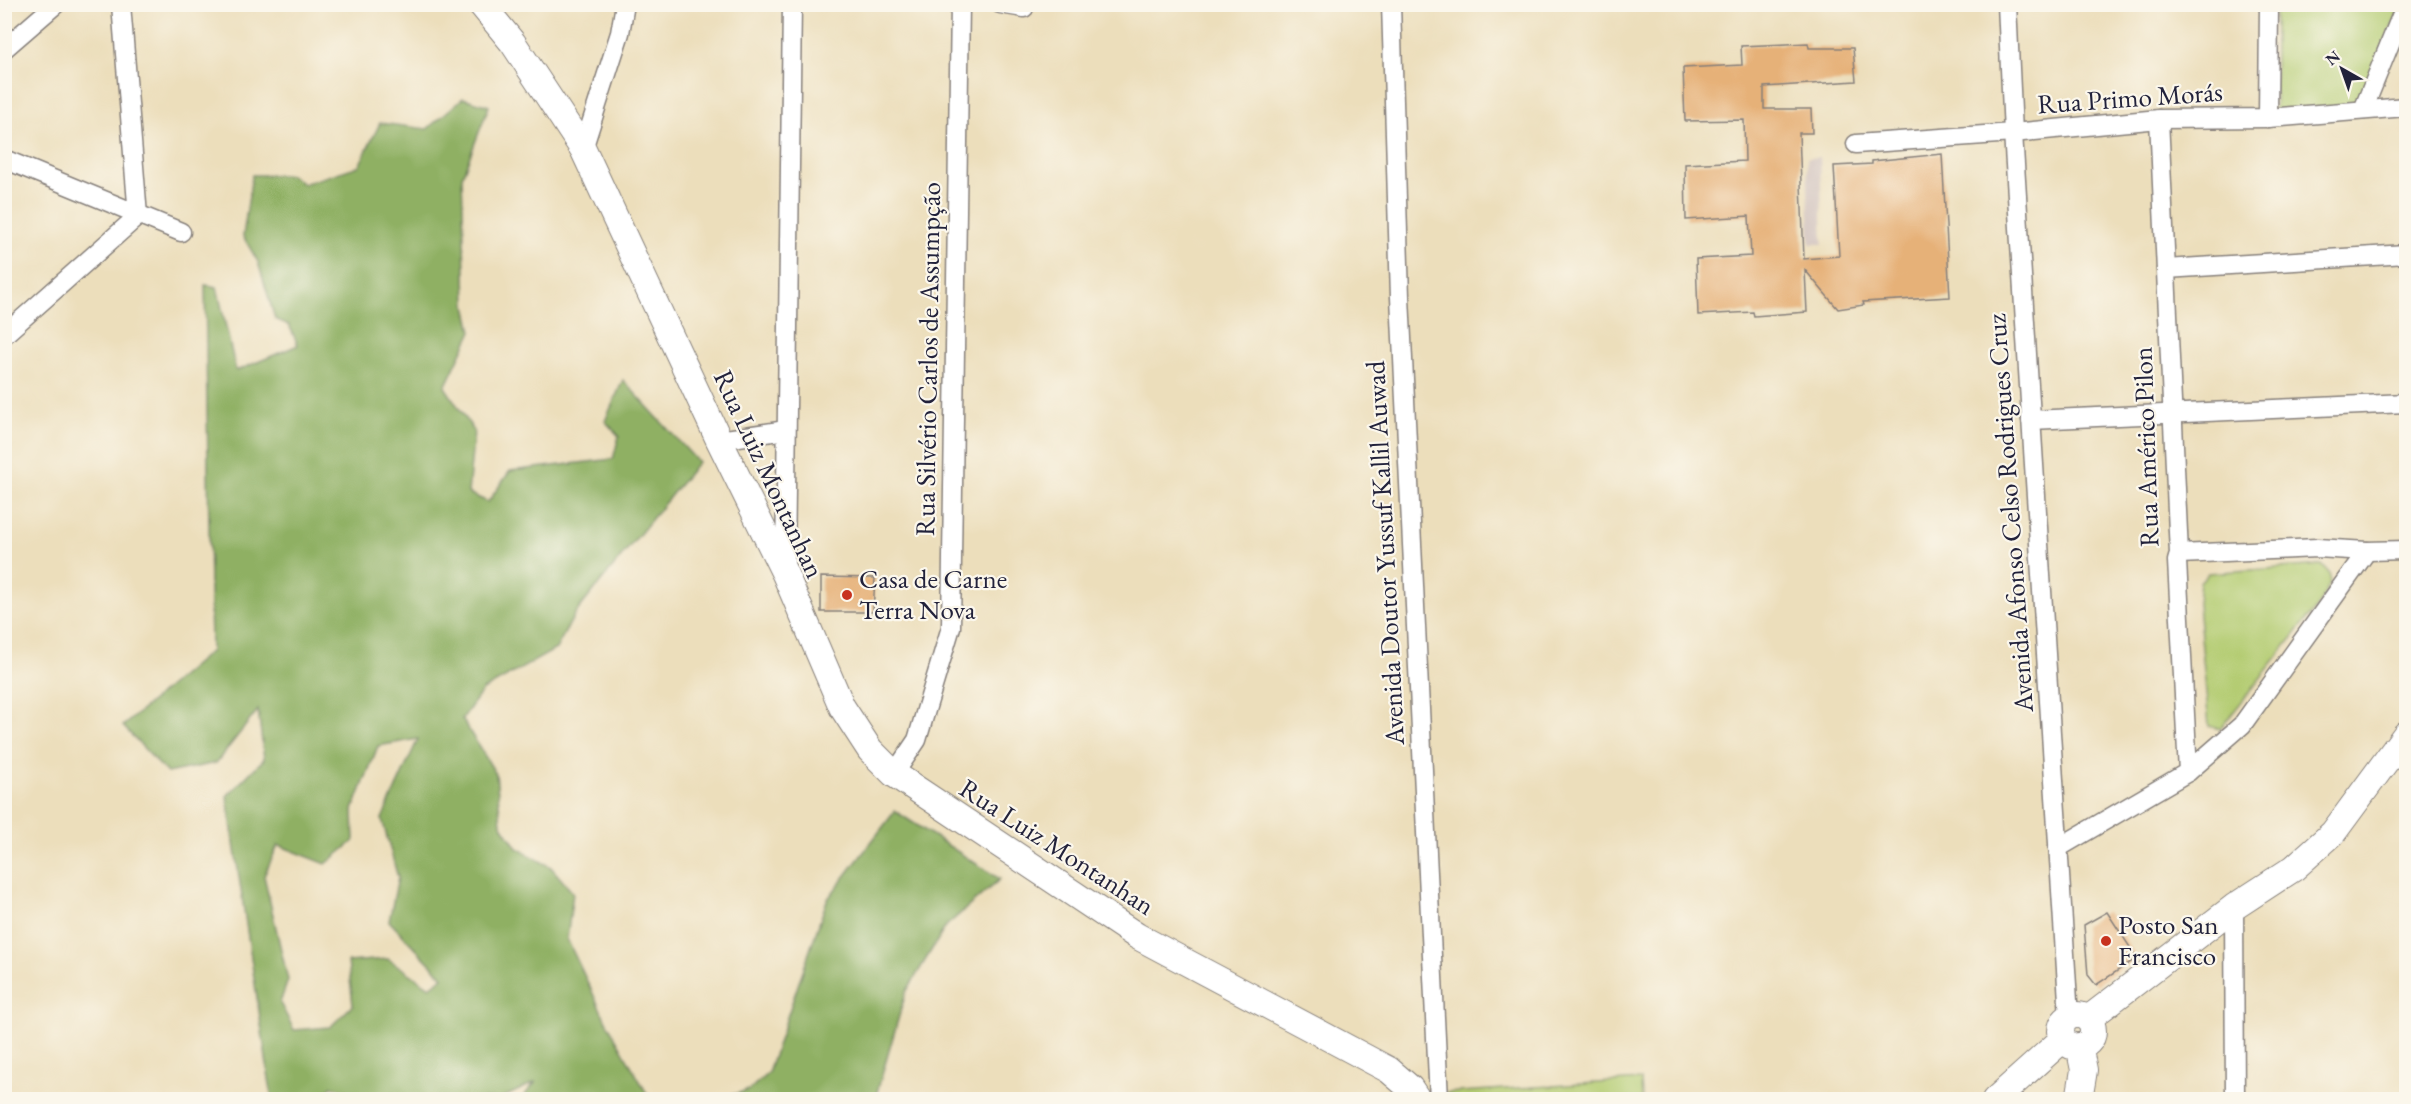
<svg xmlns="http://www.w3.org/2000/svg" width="2411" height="1104" viewBox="0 0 2411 1104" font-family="'EB Garamond',serif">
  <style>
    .industrial { fill: #cfc0bb }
    .green { fill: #b4cc72; stroke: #6b7756; stroke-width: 1.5 }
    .forest { fill: #8fb064; stroke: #586950; stroke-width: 1.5; fill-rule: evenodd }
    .building { fill: #e6b178 }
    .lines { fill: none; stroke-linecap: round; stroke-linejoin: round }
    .street-casing { stroke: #87807b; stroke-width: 21 }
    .secondary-casing { stroke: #87807b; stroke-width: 28 }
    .street { stroke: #fff; stroke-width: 18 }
    .secondary { stroke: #fff; stroke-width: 26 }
    .poi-dot { fill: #c8321e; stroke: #fbf7ec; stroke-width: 2 }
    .labels { text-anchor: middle; stroke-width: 4.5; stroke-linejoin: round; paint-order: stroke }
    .street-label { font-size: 27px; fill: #22223b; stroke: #fbf7ec }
    .poi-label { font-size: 27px; fill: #22223b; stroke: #fbf7ec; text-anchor: start }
  </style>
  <rect width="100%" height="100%" fill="#fbf7ec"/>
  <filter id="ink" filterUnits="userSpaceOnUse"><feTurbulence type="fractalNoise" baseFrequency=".0167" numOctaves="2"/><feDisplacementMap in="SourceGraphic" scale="12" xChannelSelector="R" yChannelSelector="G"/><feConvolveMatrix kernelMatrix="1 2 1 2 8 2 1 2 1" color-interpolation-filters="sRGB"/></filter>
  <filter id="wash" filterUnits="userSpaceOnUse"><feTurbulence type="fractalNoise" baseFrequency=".008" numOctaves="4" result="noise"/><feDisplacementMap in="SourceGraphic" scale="24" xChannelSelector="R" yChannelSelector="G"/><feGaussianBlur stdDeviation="1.35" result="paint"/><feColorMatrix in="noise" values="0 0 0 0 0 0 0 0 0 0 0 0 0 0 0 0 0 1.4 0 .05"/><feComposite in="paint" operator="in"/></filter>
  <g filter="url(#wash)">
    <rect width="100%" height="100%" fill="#ecdebb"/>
    <polygon class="industrial" points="1820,157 1823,244 1810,244 1807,158"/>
    <g class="green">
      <polygon points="2275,5 2402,5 2355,108 2275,114"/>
      <polygon points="2322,565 2329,573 2331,581 2320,603 2220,729 2209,726 2198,603 2200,582 2208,573"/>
      <polygon points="1641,1080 1642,1099 1447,1100 1446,1093"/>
    </g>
    <g class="forest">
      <path d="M463,98L489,106L462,177L466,306L472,331L445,387L474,431L468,493L488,502L510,471L613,459L619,436L605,421L623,380L698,462L575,614L556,649L483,690L462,719L496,774L501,824L517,848L551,867L573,893L567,939L606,1021L650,1099H521L536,1082L500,1099H365L366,1096L331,1086L324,1099H272L227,796L264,759L258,710L216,763L167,773L123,726L211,651L205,285L217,287L236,371L298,345L289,325L275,319L258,262L243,236L252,175H291L303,184L359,166L380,123L427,129ZM418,739L382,819L398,878L389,921L443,977L430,987L388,959L348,962L353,1005L330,1027L294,1030L280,1003L288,980L264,876L278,845L326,864L354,841L353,810L378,746Z"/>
      <polygon points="895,811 1000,879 946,926 906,992 875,1099 717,1099 749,1090 768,1073 827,900"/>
    </g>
    <g id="blocks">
      <g class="building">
        <polygon points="1808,43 1809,48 1853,48 1856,81 1764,87 1764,109 1811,109 1812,133 1799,133 1804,259 1839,256 1834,166 1872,164 1872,161 1942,154 1950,297 1863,302 1864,305 1838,309 1805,270 1807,312 1754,316 1753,312 1698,315 1696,259 1751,256 1749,216 1686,220 1685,164 1745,161 1744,120 1685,121 1683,68 1742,65 1741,46"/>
        <polygon points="821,577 875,578 873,612 821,612"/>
        <polygon points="2107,912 2137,958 2096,985 2088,975 2084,925"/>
      </g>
    </g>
  </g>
  <g filter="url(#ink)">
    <use href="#blocks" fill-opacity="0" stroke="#87807b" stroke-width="1.5"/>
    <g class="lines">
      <defs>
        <g id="street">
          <polyline points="1000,4 1024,8"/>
          <polyline points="1391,4 1400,297 1439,1100"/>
          <polyline points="2007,4 2013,133 2069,1017"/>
          <polyline points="4,49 56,4"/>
          <polyline points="2363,110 2406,4"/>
          <polyline points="2268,118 2269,4"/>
          <polyline points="2159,119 2179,554 2177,561 2188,772"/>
          <polyline points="1856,144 2013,133 2159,119 2268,118 2406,107"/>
          <polyline points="583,149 620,33 625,4"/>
          <polyline points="4,159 181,232"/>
          <polyline points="2166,269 2406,254"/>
          <polyline points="4,335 138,216 121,4"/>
          <polyline points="2031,420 2406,403"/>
          <polyline points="719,440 786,430"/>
          <polyline points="2179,554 2317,548 2367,551 2406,550"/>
          <polyline points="785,569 792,4"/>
          <polyline points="894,774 917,740 951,627 960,4"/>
          <polyline points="2058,848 2188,772 2242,725 2367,551"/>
          <polyline points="2234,907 2235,1100"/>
        </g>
        <g id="secondary">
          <polyline points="481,4 513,43 583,149 719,440 785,574 842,707 870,750 894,774 1137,936 1389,1070 1410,1088 1418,1100"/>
          <circle cx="2077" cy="1031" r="16"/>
          <polyline points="2088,1019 2234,907 2294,868 2333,833 2406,734"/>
          <polyline points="1995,1100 2063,1039"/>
          <polyline points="2079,1100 2084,1070 2079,1046"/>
        </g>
      </defs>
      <use href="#street" class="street-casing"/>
      <use href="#secondary" class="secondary-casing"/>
      <use href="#street" class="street"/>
      <use href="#secondary" class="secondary"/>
    </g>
  </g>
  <g class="poi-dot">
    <circle cx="847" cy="595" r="6"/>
    <circle cx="2106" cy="941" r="6"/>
  </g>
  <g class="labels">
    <g class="street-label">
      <text transform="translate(2130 98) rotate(-4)" y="9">Rua Primo Morás</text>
      <text transform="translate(928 359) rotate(-89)" y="9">Rua Silvério Carlos de Assumpção</text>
      <text transform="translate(2146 447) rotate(-92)" y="9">Rua Américo Pilon</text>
      <text transform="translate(769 474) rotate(65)" y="9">Rua Luiz Montanhan</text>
      <text transform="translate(2010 513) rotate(-94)" y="9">Avenida Afonso Celso Rodrigues Cruz</text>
      <text transform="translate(1385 553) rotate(-93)" y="9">Avenida Doutor Yussuf Kallil Auwad</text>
      <text transform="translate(1057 847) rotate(33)" y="9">Rua Luiz Montanhan</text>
    </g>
    <g class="poi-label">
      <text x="859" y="588">Casa de Carne<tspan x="859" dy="31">Terra Nova</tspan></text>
      <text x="2118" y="934">Posto San<tspan x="2118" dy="31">Francisco</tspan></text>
    </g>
  </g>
  <rect width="2411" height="1104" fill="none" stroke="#fbf7ec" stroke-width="24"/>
  <g transform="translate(2342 69) rotate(320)" stroke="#fbf7ec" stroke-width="4.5" paint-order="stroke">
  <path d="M0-4.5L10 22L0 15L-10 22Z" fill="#22223b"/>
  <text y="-9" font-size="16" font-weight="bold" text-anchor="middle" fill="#22223b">N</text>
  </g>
</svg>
